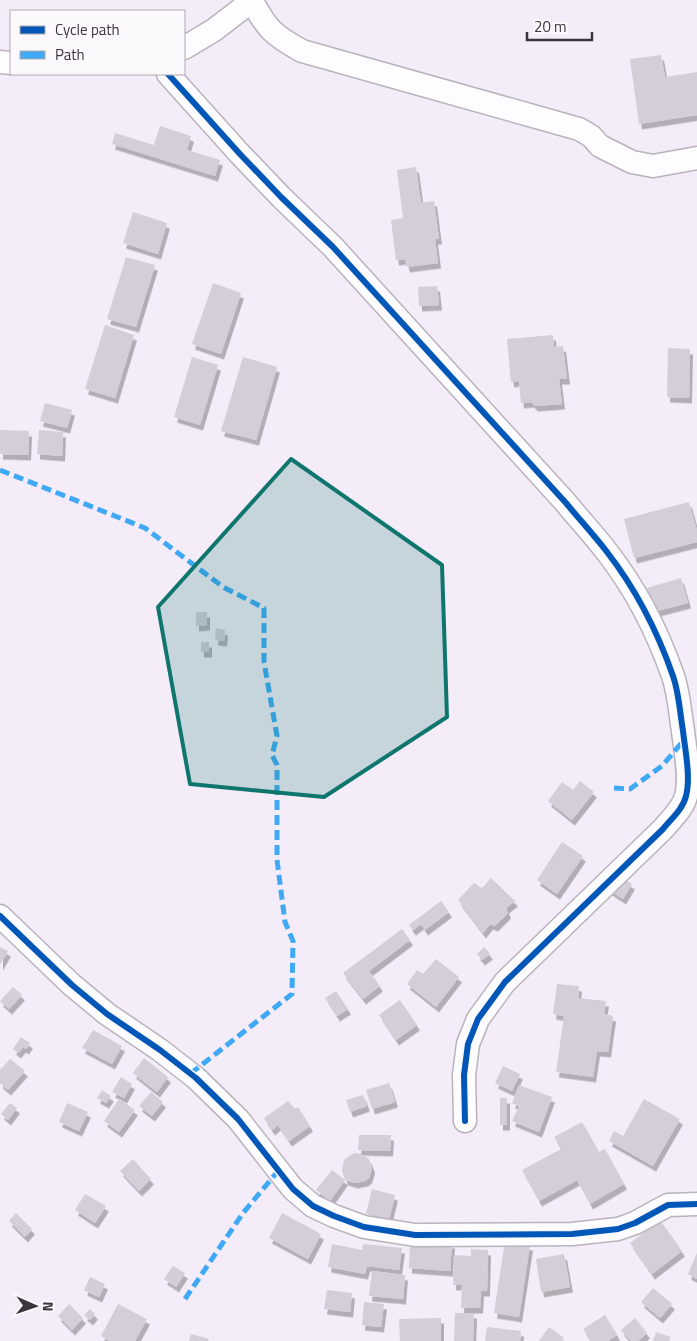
<svg xmlns="http://www.w3.org/2000/svg" width="697" height="1341" viewBox="0 0 697 1341" font-family="'Titillium Web',sans-serif">
  <style>
    .building { fill: #d4ced8; filter: url(#shadow) }
    .lines { fill: none; stroke-linecap: round; stroke-linejoin: round }
    .minor-casing { stroke: #b9b3bc; stroke-width: 25 }
    .minor { stroke: #fdfcfe; stroke-width: 22 }
    .quiet { stroke: #3fa9f5; stroke-width: 5; stroke-dasharray: 10 5; stroke-linecap: butt }
    .cycleway-casing { stroke: #fcf9fd; stroke-width: 9 }
    .cycleway { stroke: #0057b8; stroke-width: 6 }
    .marked { fill: #0f766e; fill-opacity: 0.2; stroke: #0f766e; stroke-width: 4; stroke-linejoin: round }
  </style>
  <defs>
    <filter id="shadow"><feDropShadow dx="3" dy="5.5" stdDeviation="0" flood-color="#0004"/></filter>
  </defs>
  <rect width="100%" height="100%" fill="#f4ecf8"/>
  <g class="building">
    <polygon points="661,55 665,77 697,72 697,115 639,124 630,59"/>
    <polygon points="160,126 191,136 187,150 220,160 215,176 112,144 115,133 154,145"/>
    <polygon points="416,167 421,203 434,201 439,239 435,239 438,263 407,267 405,259 396,260 391,220 403,218 397,170"/>
    <polygon points="133,212 167,223 158,254 123,243"/>
    <polygon points="126,257 155,265 136,327 107,319"/>
    <polygon points="213,283 241,293 221,354 192,344"/>
    <polygon points="437,286 439,305 419,306 418,287"/>
    <polygon points="105,325 134,335 115,398 85,389"/>
    <polygon points="553,335 554,347 563,346 567,379 559,379 562,404 535,406 531,402 521,403 519,381 511,382 507,339"/>
    <polygon points="668,348 690,349 689,398 667,397"/>
    <polygon points="192,357 218,365 200,425 174,417"/>
    <polygon points="243,357 277,367 256,440 221,431"/>
    <polygon points="45,403 72,410 67,428 40,421"/>
    <polygon points="0,430 29,431 28,455 0,454"/>
    <polygon points="39,430 63,432 62,456 37,454"/>
    <polygon points="689,502 697,531 697,542 634,558 624,519"/>
    <polygon points="681,578 688,603 653,612 647,588"/>
    <polygon points="196,612 207,612 207,625 196,626"/>
    <polygon points="216,628 225,630 224,641 215,640"/>
    <rect x="201" y="642" width="8" height="10"/>
    <polygon points="580,781 594,792 572,820 548,801 562,782 573,790"/>
    <polygon points="562,842 583,856 557,894 537,880"/>
    <polygon points="618,875 632,884 623,899 608,889"/>
    <polygon points="491,878 515,901 506,908 508,913 495,926 490,924 483,933 458,900 474,883 482,888"/>
    <polygon points="441,901 449,912 425,930 421,924 413,930 409,925"/>
    <polygon points="402,929 410,940 369,971 380,986 363,999 343,973"/>
    <polygon points="0,947 8,951 0,965"/>
    <polygon points="484,947 490,954 482,960 477,954"/>
    <polygon points="436,959 459,977 436,1007 407,984 417,970 423,974"/>
    <polygon points="557,984 579,986 578,998 606,1001 604,1014 613,1016 608,1052 597,1051 593,1077 556,1072 564,1016 553,1014"/>
    <polygon points="13,987 22,995 9,1009 0,1001"/>
    <polygon points="336,991 348,1009 337,1016 325,998"/>
    <polygon points="400,1000 417,1025 396,1040 379,1015"/>
    <polygon points="93,1030 122,1046 112,1064 82,1048"/>
    <polygon points="21,1037 30,1043 26,1049 23,1047 18,1053 13,1049"/>
    <polygon points="144,1058 168,1077 157,1092 133,1073"/>
    <polygon points="10,1059 25,1071 8,1090 0,1083 0,1070"/>
    <polygon points="503,1066 520,1074 512,1091 495,1083"/>
    <polygon points="121,1077 132,1084 124,1098 112,1092"/>
    <polygon points="389,1083 395,1102 372,1109 366,1090"/>
    <polygon points="519,1085 552,1097 539,1132 512,1121 519,1106 512,1103"/>
    <polygon points="102,1090 111,1096 106,1103 97,1098"/>
    <polygon points="151,1092 163,1102 152,1116 139,1106"/>
    <polygon points="363,1095 367,1106 350,1112 346,1100"/>
    <rect x="500" y="1098" width="7" height="27"/>
    <polygon points="119,1099 135,1110 119,1132 104,1121"/>
    <polygon points="644,1099 680,1119 653,1166 609,1141 614,1131 623,1136"/>
    <polygon points="288,1101 295,1109 298,1107 310,1126 289,1141 278,1125 272,1130 264,1118"/>
    <polygon points="10,1103 17,1108 8,1120 1,1114"/>
    <polygon points="67,1103 88,1112 79,1131 59,1122"/>
    <polygon points="582,1122 599,1152 605,1149 624,1184 590,1204 577,1180 539,1201 522,1170 561,1149 554,1137"/>
    <polygon points="359,1135 391,1135 390,1151 358,1150"/>
    <polygon points="356,1153 361,1154 369,1159 372,1168 369,1178 365,1181 355,1183 345,1180 342,1170 344,1160 352,1154"/>
    <polygon points="133,1159 151,1179 139,1191 120,1171"/>
    <polygon points="332,1170 345,1180 330,1201 316,1190"/>
    <polygon points="372,1189 395,1195 389,1220 366,1214"/>
    <polygon points="85,1194 106,1206 95,1223 75,1210"/>
    <polygon points="16,1213 32,1229 25,1237 9,1221"/>
    <polygon points="282,1213 321,1234 308,1259 269,1238"/>
    <polygon points="660,1220 682,1251 652,1274 630,1243"/>
    <polygon points="410,1241 452,1243 450,1271 409,1268"/>
    <polygon points="505,1241 530,1245 519,1317 494,1313"/>
    <polygon points="332,1244 362,1250 363,1244 402,1248 399,1270 367,1266 365,1274 328,1267"/>
    <polygon points="471,1249 488,1250 487,1291 481,1291 480,1308 461,1308 462,1285 453,1285 454,1255 471,1256"/>
    <polygon points="697,1253 697,1279 688,1274"/>
    <polygon points="564,1254 570,1287 541,1292 536,1259"/>
    <polygon points="173,1266 185,1273 176,1287 164,1279"/>
    <polygon points="372,1271 405,1275 403,1299 369,1296"/>
    <polygon points="90,1277 105,1284 99,1297 84,1290"/>
    <polygon points="653,1288 672,1304 660,1318 641,1302"/>
    <polygon points="327,1290 352,1293 350,1312 324,1309"/>
    <polygon points="364,1302 384,1304 381,1327 362,1325"/>
    <polygon points="69,1304 83,1318 72,1330 58,1316"/>
    <polygon points="118,1304 147,1319 135,1341 110,1341 101,1336"/>
    <polygon points="90,1309 95,1314 90,1320 84,1315"/>
    <polygon points="455,1313 474,1313 473,1341 454,1341"/>
    <polygon points="605,1315 617,1335 608,1341 591,1341 583,1329"/>
    <polygon points="441,1318 441,1341 400,1341 399,1319"/>
    <polygon points="635,1318 647,1333 638,1341 631,1341 621,1330"/>
    <polygon points="487,1327 521,1331 520,1341 485,1341"/>
    <polygon points="549,1327 564,1338 562,1341 539,1341"/>
    <polygon points="656,1332 671,1337 669,1341 653,1341"/>
    <polygon points="191,1334 209,1339 208,1341 189,1341"/>
  </g>
  <g class="lines">
    <defs>
      <g id="minor">
        <path d="M252,1C267,29 273,35 302,51L579,129L591,136L600,146L632,162L653,166L697,158"/>
        <polyline points="184,48 214,30 253,0"/>
        <polyline points="0,62 11,63"/>
        <path d="M168,74L239,153L281,197L333,247L566,503C579,519 594,535 607,552C635,588 658,633 673,676C679,693 680,713 683,731C685,749 691,778 686,796C683,809 671,819 663,829L505,982L478,1019L468,1044L464,1075L465,1121"/>
        <polyline points="0,916 72,985 107,1014 160,1050 196,1078 238,1119 293,1189 313,1206 334,1216 364,1227 415,1235 572,1234 618,1229 635,1223 668,1205 697,1204"/>
      </g>
    </defs>
    <use href="#minor" class="minor-casing"/>
    <use href="#minor" class="minor"/>
    <g class="quiet">
      <polyline points="0,470 145,528 223,587 264,608 264,662 277,736 272,755 277,765 277,860 285,922 293,941 292,994 190,1074"/>
      <polyline points="614,788 630,789 662,766 684,740"/>
      <polyline points="185,1299 243,1213 278,1171"/>
    </g>
    <defs>
      <g id="cycleway">
        <path d="M168,74L239,153L281,197L333,247L566,503C579,519 594,535 607,552C635,588 658,633 673,676C679,693 680,713 683,731C685,749 691,778 686,796C683,809 671,819 663,829L505,982L478,1019L468,1044L464,1075L465,1121"/>
        <polyline points="0,916 72,985 107,1014 160,1050 196,1078 238,1119 293,1189 313,1206 334,1216 364,1227 415,1235 572,1234 618,1229 635,1223 668,1205 697,1204"/>
      </g>
    </defs>
    <use href="#cycleway" class="cycleway-casing"/>
    <use href="#cycleway" class="cycleway"/>
  </g>
  <path class="marked" d="M291,459L442,565L447,717L324,797L190,784L158,607Z"/>
  <rect x="10" y="10" width="175" height="65" fill="#fcf9fd" stroke="#afabb1"/>
  <rect x="20" y="26" width="25" height="8" fill="#0057b8" stroke="#afabb1"/>
  <text x="55" y="35" font-size="15" fill="#3b353e">Cycle path</text>
  <rect x="20" y="51" width="25" height="8" fill="#3fa9f5" stroke="#afabb1"/>
  <text x="55" y="60" font-size="15" fill="#3b353e">Path</text>
  <g transform="translate(35 1306) rotate(92)" stroke="#fcf9fd" stroke-width="4" paint-order="stroke">
  <path d="M0-4L9 19L0 12L-9 19Z" fill="#3b353e"/>
  <text y="-8" font-size="14" font-weight="bold" text-anchor="middle" fill="#3b353e">N</text>
  </g>
  <path d="M527 32v8h65v-8" fill="none" stroke="#3b353e" stroke-width="2.5"/>
  <text x="534" y="32" font-size="15" fill="#3b353e" stroke="#fcf9fd" stroke-width="4" paint-order="stroke">20 m</text>
</svg>
